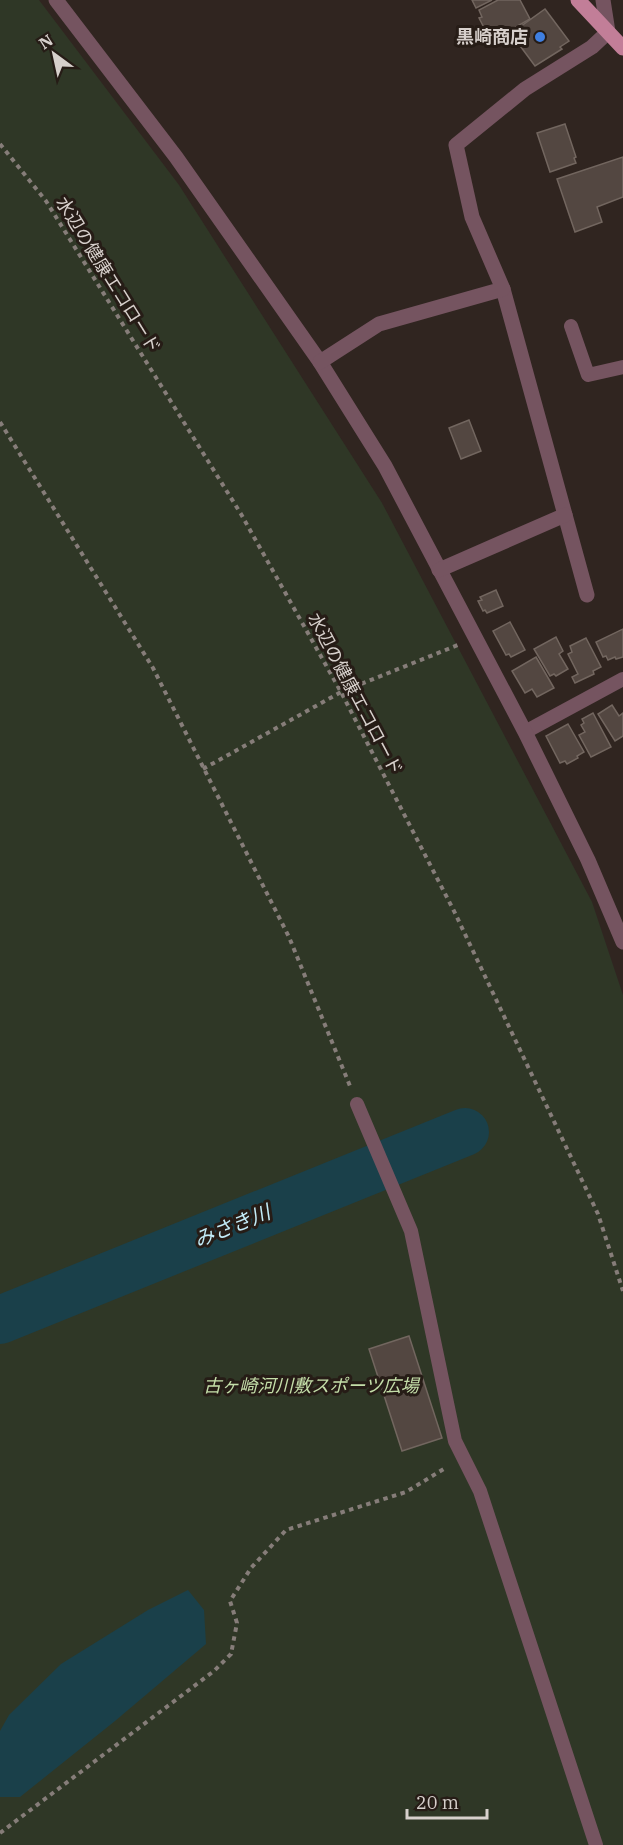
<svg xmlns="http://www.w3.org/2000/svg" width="623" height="1845" viewBox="0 0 623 1845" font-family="'IBM Plex Serif','Noto Sans JP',serif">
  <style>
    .green { fill: #2f3726 }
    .water { fill: #1a404a }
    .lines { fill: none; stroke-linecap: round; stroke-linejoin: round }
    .river { stroke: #1a404a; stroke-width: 48 }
    .building { fill: #534741; stroke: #72665f; stroke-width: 1.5 }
    .path { stroke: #867d79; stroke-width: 4; stroke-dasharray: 4.5 4.5; stroke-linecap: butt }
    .service { stroke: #755460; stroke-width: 14 }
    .minor { stroke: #755460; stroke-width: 15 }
    .primary { stroke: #c27e98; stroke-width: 15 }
    .shop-dot { fill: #3f7fe0; stroke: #261c16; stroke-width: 2 }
    .labels { text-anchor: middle; stroke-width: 6; stroke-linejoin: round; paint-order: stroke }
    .poi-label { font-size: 18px; font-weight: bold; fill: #d7d0cc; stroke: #261c16; text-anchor: end }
    .street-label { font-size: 18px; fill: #d7d0cc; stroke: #261c16 }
    .park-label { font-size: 18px; font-style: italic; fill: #c4dea9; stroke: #261c16 }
    .water-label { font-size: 20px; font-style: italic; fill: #c3ecf8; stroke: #261c16 }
  </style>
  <rect width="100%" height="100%" fill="#302520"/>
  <polygon class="green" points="0,0 39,0 179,185 382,503 592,902 623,995 623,1845 0,1845"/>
  <polygon class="water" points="188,1590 204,1610 206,1644 115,1721 20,1797 0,1797 0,1731 9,1715 61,1664 148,1610"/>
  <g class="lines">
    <polyline class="river" points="0,1320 465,1132"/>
  </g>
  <g class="building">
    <polygon points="472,0 492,0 476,8"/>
    <polygon points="498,0 520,0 530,19 491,41 479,18 482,17 479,10"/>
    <polygon points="545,9 569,41 560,47 562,49 535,66 515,39 517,37 513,32"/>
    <polygon points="565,124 576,157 574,158 576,163 550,172 537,133"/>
    <polygon points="623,157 623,197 597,207 602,222 575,232 557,179"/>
    <polygon points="469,420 481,451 461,459 449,428"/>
    <polygon points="496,590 503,606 487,613 485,610 483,611 478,601 482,600 480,597"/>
    <polygon points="510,622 525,650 511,657 509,654 506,655 493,631"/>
    <polygon points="623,629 623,657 616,659 615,657 608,660 606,656 603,657 596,642"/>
    <polygon points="556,637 563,651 559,654 568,669 556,676 554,674 550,676 534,649"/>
    <polygon points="586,638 601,667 593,671 594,674 575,683 572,677 578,674 568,654 572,652 570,646"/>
    <polygon points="536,657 554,688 537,697 532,689 525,693 512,671"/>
    <polygon points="612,705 619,716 623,713 623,736 615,741 598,714"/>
    <polygon points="593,713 611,747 591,757 579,735 585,732 581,725 584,723 582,719"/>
    <polygon points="568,724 584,752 577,756 578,758 567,764 565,761 560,763 546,736"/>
    <polygon points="409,1336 442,1438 402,1451 369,1349"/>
  </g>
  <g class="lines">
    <g class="path">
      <polyline points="0,144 46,201 241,514 341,692 454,911 598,1214 623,1291"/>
      <polyline points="0,422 153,668 289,937 350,1086"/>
      <polyline points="203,769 341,692 458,645"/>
      <polyline points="0,1833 214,1671 231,1654 237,1623 230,1601 251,1568 286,1530 406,1492 447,1467"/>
    </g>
    <g class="service">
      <polyline points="571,326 588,375 623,367"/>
      <polyline points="525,732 623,679"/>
      <polyline points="357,1104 411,1231 455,1441 480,1491 596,1845"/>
    </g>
    <g class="minor">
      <polyline points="56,0 176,157 320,362 385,466 525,732 588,860 623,942"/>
      <polyline points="503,289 587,595"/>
      <polyline points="320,362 379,324 503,289 472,217 456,145 525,89 592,47 608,32 603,0"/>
      <polyline points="439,570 565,515"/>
    </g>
    <polyline class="primary" points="578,0 623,48"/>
  </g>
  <circle class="shop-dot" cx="540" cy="37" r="6"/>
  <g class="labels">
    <g class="poi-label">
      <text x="528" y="43">黒崎商店</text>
    </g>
    <g class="street-label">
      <text transform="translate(108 275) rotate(58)" y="6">水辺の健康エコロード</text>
      <text transform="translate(355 694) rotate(62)" y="6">水辺の健康エコロード</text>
    </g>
    <g class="park-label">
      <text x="311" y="1392">古ヶ崎河川敷スポーツ広場</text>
    </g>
    <g class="water-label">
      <text transform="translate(232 1226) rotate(-22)" y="7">みさき川</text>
    </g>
  </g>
  <g transform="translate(54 54) rotate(327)" stroke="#261c16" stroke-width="4.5" paint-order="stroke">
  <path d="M0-4.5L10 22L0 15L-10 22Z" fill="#d7d0cc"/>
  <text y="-9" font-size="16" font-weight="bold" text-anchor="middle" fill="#d7d0cc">N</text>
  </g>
  <path d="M407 1809v9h80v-9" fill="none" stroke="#d7d0cc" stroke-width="3"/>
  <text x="416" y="1809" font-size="18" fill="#d7d0cc" stroke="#261c16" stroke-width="4.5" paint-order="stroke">20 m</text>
</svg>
